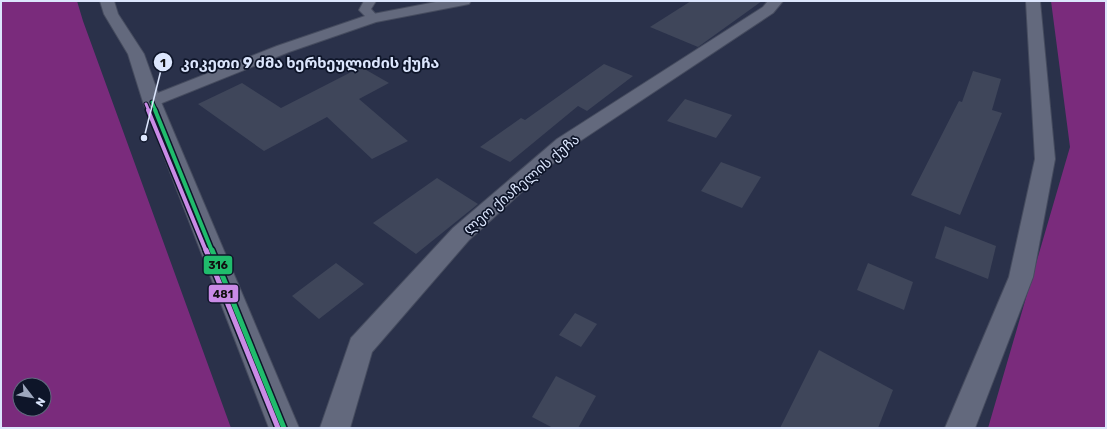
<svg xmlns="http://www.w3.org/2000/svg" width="1107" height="429" viewBox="0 0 1107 429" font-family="Rubik,'Noto Sans Georgian',sans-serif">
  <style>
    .forest { fill: #7a2b7c; fill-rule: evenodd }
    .building { fill: #3f465a }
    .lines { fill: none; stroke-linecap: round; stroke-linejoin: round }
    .lane-casing { stroke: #464c5f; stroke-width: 2 }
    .street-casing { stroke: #464c5f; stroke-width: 2 }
    .secondary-casing { stroke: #464c5f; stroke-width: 2 }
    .lane { fill: #63697d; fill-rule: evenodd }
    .street { fill: #63697d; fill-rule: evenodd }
    .secondary { fill: #63697d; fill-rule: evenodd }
    .bus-1-far2-casing { stroke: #0e1529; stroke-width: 5 }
    .bus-1-far1-casing { stroke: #0e1529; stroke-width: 7 }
    .bus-1-casing { stroke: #0e1529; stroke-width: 8 }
    .bus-2-far2-casing { stroke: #0e1529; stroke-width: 5 }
    .bus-2-far1-casing { stroke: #0e1529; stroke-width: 7 }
    .bus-2-casing { stroke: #0e1529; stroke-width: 8 }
    .bus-1-far2 { stroke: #20bc6c; stroke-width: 3 }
    .bus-1-far1 { stroke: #20bc6c; stroke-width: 4 }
    .bus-1 { stroke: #20bc6c; stroke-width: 5 }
    .bus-2-far2 { stroke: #ca8be6; stroke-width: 3 }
    .bus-2-far1 { stroke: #ca8be6; stroke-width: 4 }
    .bus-2 { stroke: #ca8be6; stroke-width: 5 }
    .labels { text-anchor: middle; stroke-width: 3.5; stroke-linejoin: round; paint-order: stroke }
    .street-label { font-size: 14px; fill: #dce6fd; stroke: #0e1529 }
    .leader { fill: none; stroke: #dce6fd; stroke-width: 1.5 }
    .callout-dot { fill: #dce6fd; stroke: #0e1529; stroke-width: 1.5 }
    .mark-label { font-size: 12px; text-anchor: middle; font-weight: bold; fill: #111 }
    .callout-label { font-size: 15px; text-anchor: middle; font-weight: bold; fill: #dce6fd; stroke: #0e1529; stroke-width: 3.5; stroke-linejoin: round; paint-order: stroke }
    .line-badge { stroke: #0e1529; stroke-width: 1.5 }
    .pale-badge-label { font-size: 11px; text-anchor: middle; font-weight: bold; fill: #111 }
  </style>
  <rect width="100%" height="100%" fill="#2a314a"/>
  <g class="forest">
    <path d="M1,1H77L83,21L231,428H1ZM20,385H44V409H20Z"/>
    <polygon points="1051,1 1106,1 1106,428 988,428 1070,147"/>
  </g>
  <g class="building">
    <polygon points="691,1 762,1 698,47 650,27"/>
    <polygon points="604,64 633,76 587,111 578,106 510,162 480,147 521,118 525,120"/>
    <polygon points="361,67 389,83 359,99 408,141 372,159 327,117 264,151 198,104 242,83 281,108"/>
    <polygon points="973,71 1001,79 992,110 1002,113 960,215 911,195 959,101 962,102"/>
    <polygon points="685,99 732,115 716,138 667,121"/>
    <polygon points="721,162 761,177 742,208 701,191"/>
    <polygon points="437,178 478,204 416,254 373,223"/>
    <polygon points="945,226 996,246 988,279 935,258"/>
    <polygon points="336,263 364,284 319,319 292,296"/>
    <polygon points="868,263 913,282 904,310 857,290"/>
    <polygon points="575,313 597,324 581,347 559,335"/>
    <polygon points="819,350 893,390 878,428 780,428"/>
    <polygon points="556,376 596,396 578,428 553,428 532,417"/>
  </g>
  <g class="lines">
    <defs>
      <polygon id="lane" points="364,1 376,1 371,9 379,18 377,20 369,20 359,10"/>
      <g id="street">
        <polygon points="100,1 114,1 118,14 144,54 158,93 277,46 368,15 441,1 471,1 469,4 464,5 376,22 289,52 152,107 146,106 143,102 128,54 104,14"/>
        <polygon points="768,1 783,1 773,13 571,147 469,240 372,352 350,428 320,428 351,338 453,228 557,139 763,7"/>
        <polygon points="1026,1 1040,1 1055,159 1033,277 975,428 945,428 1009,277 1035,159"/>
      </g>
      <polygon id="secondary" points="152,97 158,98 161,102 299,428 269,428 143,102 146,98"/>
    </defs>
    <use href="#lane" class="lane-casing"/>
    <use href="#street" class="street-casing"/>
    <use href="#secondary" class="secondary-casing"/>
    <use href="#lane" class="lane"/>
    <use href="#street" class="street"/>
    <use href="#secondary" class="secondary"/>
    <defs>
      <polyline id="bus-1-far2" points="152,102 156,111"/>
      <polyline id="bus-1-far1" points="155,110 212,251"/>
      <polyline id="bus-1" points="212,250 284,428"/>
      <polyline id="bus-2-far2" points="146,104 149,111"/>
      <polyline id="bus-2-far1" points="148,110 206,251"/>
      <polyline id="bus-2" points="206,250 278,428"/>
    </defs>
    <use href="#bus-1-far2" class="bus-1-far2-casing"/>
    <use href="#bus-1-far1" class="bus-1-far1-casing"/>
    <use href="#bus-1" class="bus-1-casing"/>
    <use href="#bus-2-far2" class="bus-2-far2-casing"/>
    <use href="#bus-2-far1" class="bus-2-far1-casing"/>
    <use href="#bus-2" class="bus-2-casing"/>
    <use href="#bus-1-far2" class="bus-1-far2"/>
    <use href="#bus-1-far1" class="bus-1-far1"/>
    <use href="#bus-1" class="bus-1"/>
    <use href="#bus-2-far2" class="bus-2-far2"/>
    <use href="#bus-2-far1" class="bus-2-far1"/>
    <use href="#bus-2" class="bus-2"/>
  </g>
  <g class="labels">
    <g class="street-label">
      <text transform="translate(521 184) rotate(-40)" y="5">ლეო ქიაჩელის ქუჩა</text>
    </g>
  </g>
  <path class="leader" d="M144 138L163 62"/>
  <g class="callout-dot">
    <circle cx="144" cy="138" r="4"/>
    <circle cx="163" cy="62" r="10"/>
  </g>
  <g class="mark-label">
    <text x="163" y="67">1</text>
  </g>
  <g class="callout-label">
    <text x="310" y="68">კიკეთი 9 ძმა ხერხეულიძის ქუჩა</text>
  </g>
  <g class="line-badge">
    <rect x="203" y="255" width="30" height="20" rx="4" fill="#20bc6c"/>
    <rect x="208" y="284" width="31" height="19" rx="4" fill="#ca8be6"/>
  </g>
  <g class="pale-badge-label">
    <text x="218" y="269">316</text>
    <text x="223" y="298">481</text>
  </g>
  <rect width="1107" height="429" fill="none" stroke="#dce6fd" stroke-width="4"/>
  <g transform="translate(32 397) rotate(121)"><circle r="19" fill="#0e1529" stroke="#60697e"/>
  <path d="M0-3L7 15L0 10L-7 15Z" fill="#9ea7be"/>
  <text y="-6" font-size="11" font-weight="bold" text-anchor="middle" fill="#dce6fd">N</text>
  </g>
</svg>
